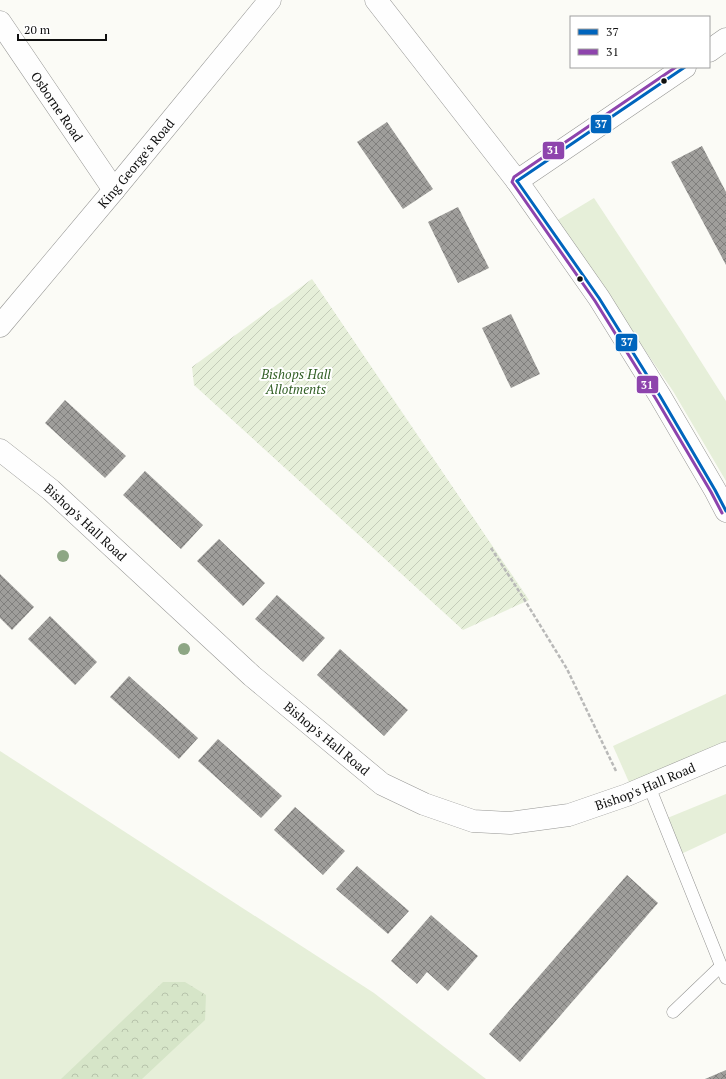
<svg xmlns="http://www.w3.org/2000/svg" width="726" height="1079" viewBox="0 0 726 1079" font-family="'PT Serif',serif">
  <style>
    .grass { fill: #e6efd9 }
    .forest { fill: url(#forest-crowns) }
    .garden { fill: url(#garden-furrows) }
    .building { fill: url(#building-cross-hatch) }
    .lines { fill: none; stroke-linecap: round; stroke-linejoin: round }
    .service-casing { stroke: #969694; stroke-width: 13 }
    .minor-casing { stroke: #969694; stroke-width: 23 }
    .path { stroke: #b9b9b8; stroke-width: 2.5; stroke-dasharray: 4 2; stroke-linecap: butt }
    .service { stroke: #fefefe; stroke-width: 12 }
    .minor { stroke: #fefefe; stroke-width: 22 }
    .bus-1-casing { stroke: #fff; stroke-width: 6 }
    .bus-2-casing { stroke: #fff; stroke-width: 6 }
    .bus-1 { stroke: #0065bd; stroke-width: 3 }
    .bus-2 { stroke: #8e44ad; stroke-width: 3 }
    .tree { fill: #8da684 }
    .bus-dot { fill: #101010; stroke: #fff; stroke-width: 1.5 }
    .labels { text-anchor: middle; stroke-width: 4; stroke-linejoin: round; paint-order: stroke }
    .street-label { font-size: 13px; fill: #101010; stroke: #fff }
    .park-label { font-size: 13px; font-style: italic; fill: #336027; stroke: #fff }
    .line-badge { stroke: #fff; stroke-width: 1.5 }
    .badge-label { font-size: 11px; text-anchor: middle; font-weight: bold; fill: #fff }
  </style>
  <defs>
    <pattern id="forest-crowns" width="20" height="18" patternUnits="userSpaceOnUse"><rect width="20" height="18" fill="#d6e5c8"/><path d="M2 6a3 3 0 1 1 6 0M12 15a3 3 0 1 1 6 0" fill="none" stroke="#b7c3ab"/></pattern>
    <pattern id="garden-furrows" width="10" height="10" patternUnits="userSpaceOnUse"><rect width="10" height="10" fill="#e6efd9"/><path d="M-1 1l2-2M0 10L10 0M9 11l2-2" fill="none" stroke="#c4ccb9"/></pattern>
    <pattern id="building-cross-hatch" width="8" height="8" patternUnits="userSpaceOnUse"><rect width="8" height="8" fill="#9f9e9b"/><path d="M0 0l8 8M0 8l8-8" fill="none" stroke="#807f7d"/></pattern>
  </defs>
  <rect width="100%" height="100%" fill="#fbfbf6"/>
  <g class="grass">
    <polygon points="594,198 679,327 726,401 726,481 673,391 556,221"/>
    <polygon points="726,694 726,750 632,789 613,746"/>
    <polygon points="0,751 374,993 486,1079 0,1079"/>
    <polygon points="726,794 726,833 679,855 665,819"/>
  </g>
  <polygon class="forest" points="163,982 185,982 206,995 205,1020 142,1079 61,1079"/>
  <polygon class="garden" points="312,279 529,600 463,630 194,385 192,367"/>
  <g class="building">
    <polygon points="387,122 433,189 403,209 357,142"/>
    <polygon points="702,146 726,192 726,265 671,162"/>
    <polygon points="458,207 489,268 458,283 428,222"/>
    <polygon points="511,314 540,374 511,388 482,328"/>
    <polygon points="65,400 126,456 105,478 45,423"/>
    <polygon points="145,471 203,525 181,549 123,495"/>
    <polygon points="219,539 265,583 243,606 197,561"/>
    <polygon points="0,574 34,607 12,630 0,618"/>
    <polygon points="277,595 325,638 303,662 255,619"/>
    <polygon points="50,616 97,662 75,685 28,639"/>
    <polygon points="340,649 408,710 384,736 317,675"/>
    <polygon points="129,676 198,738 179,759 110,697"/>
    <polygon points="218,739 282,796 261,818 198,761"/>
    <polygon points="295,807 345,851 323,875 274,830"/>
    <polygon points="357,866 409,911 388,934 336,889"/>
    <polygon points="627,875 658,903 520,1062 489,1034"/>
    <polygon points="431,915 478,956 448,991 427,972 417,984 391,961"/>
    <polygon points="726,1070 726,1079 705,1079"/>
  </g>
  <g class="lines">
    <defs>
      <g id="service">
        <polyline points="649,786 726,978"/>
        <polyline points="673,1012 721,966"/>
      </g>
      <g id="minor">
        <polyline points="376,0 517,181 599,298 660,396 715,490 726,511"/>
        <path id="s1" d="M0,22L114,190"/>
        <polyline points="709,51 726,39"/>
        <polyline points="517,181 685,67"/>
        <path id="s2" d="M0,326L114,190L270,0"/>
        <path id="s3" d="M0,450L51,490L252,676L382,784L424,804L473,821L510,823L569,815L627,795L726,753"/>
      </g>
    </defs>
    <use href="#service" class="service-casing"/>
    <use href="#minor" class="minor-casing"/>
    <polyline class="path" points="491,548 524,599 567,669 616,771"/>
    <use href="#service" class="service"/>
    <use href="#minor" class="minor"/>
    <defs>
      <g id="bus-1">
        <polyline points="517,181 599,298 660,396 715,490 726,511"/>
        <polyline points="517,181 685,67"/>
      </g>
      <polyline id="bus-2" points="676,67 514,177 512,182 595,301 656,399 711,492 722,513"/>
    </defs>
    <use href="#bus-1" class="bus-1-casing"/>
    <use href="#bus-2" class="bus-2-casing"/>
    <use href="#bus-1" class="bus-1"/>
    <use href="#bus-2" class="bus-2"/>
  </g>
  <g class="tree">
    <circle cx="63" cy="556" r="6"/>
    <circle cx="184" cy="649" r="6"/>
  </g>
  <g class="bus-dot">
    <circle cx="664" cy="81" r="3.5"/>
    <circle cx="580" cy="279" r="3.5"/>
  </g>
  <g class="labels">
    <g class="street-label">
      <text dy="5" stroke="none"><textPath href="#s1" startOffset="102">Osborne Road</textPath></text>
      <text dy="5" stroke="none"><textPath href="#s2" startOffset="212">King George's Road</textPath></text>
      <text dy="5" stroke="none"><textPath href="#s3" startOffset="112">Bishop's Hall Road</textPath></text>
      <text dy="5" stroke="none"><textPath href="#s3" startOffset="436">Bishop's Hall Road</textPath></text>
      <text dy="5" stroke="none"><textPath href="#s3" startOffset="784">Bishop's Hall Road</textPath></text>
    </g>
    <g class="park-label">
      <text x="296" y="379">Bishops Hall<tspan x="296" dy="15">Allotments</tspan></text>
    </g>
  </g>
  <g class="line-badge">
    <rect x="590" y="114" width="22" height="20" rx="4" fill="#0065bd"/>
    <rect x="542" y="141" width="23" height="19" rx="4" fill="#8e44ad"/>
    <rect x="615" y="333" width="23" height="19" rx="4" fill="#0065bd"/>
    <rect x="636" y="375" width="23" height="19" rx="4" fill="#8e44ad"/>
  </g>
  <g class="badge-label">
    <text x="601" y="128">37</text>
    <text x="553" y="154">31</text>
    <text x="627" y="346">37</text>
    <text x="647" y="389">31</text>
  </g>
  <rect x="570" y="16" width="140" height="52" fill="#ffffff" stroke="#9f9f9f"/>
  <rect x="578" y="29" width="20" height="6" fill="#0065bd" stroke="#9f9f9f"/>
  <text x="606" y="36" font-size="12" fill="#101010">37</text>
  <rect x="578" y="49" width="20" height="6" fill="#8e44ad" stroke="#9f9f9f"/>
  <text x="606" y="56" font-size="12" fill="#101010">31</text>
  <path d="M18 34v6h88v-6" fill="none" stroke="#101010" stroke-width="2"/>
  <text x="24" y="34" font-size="12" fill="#101010" stroke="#ffffff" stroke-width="3" paint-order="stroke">20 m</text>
</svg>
